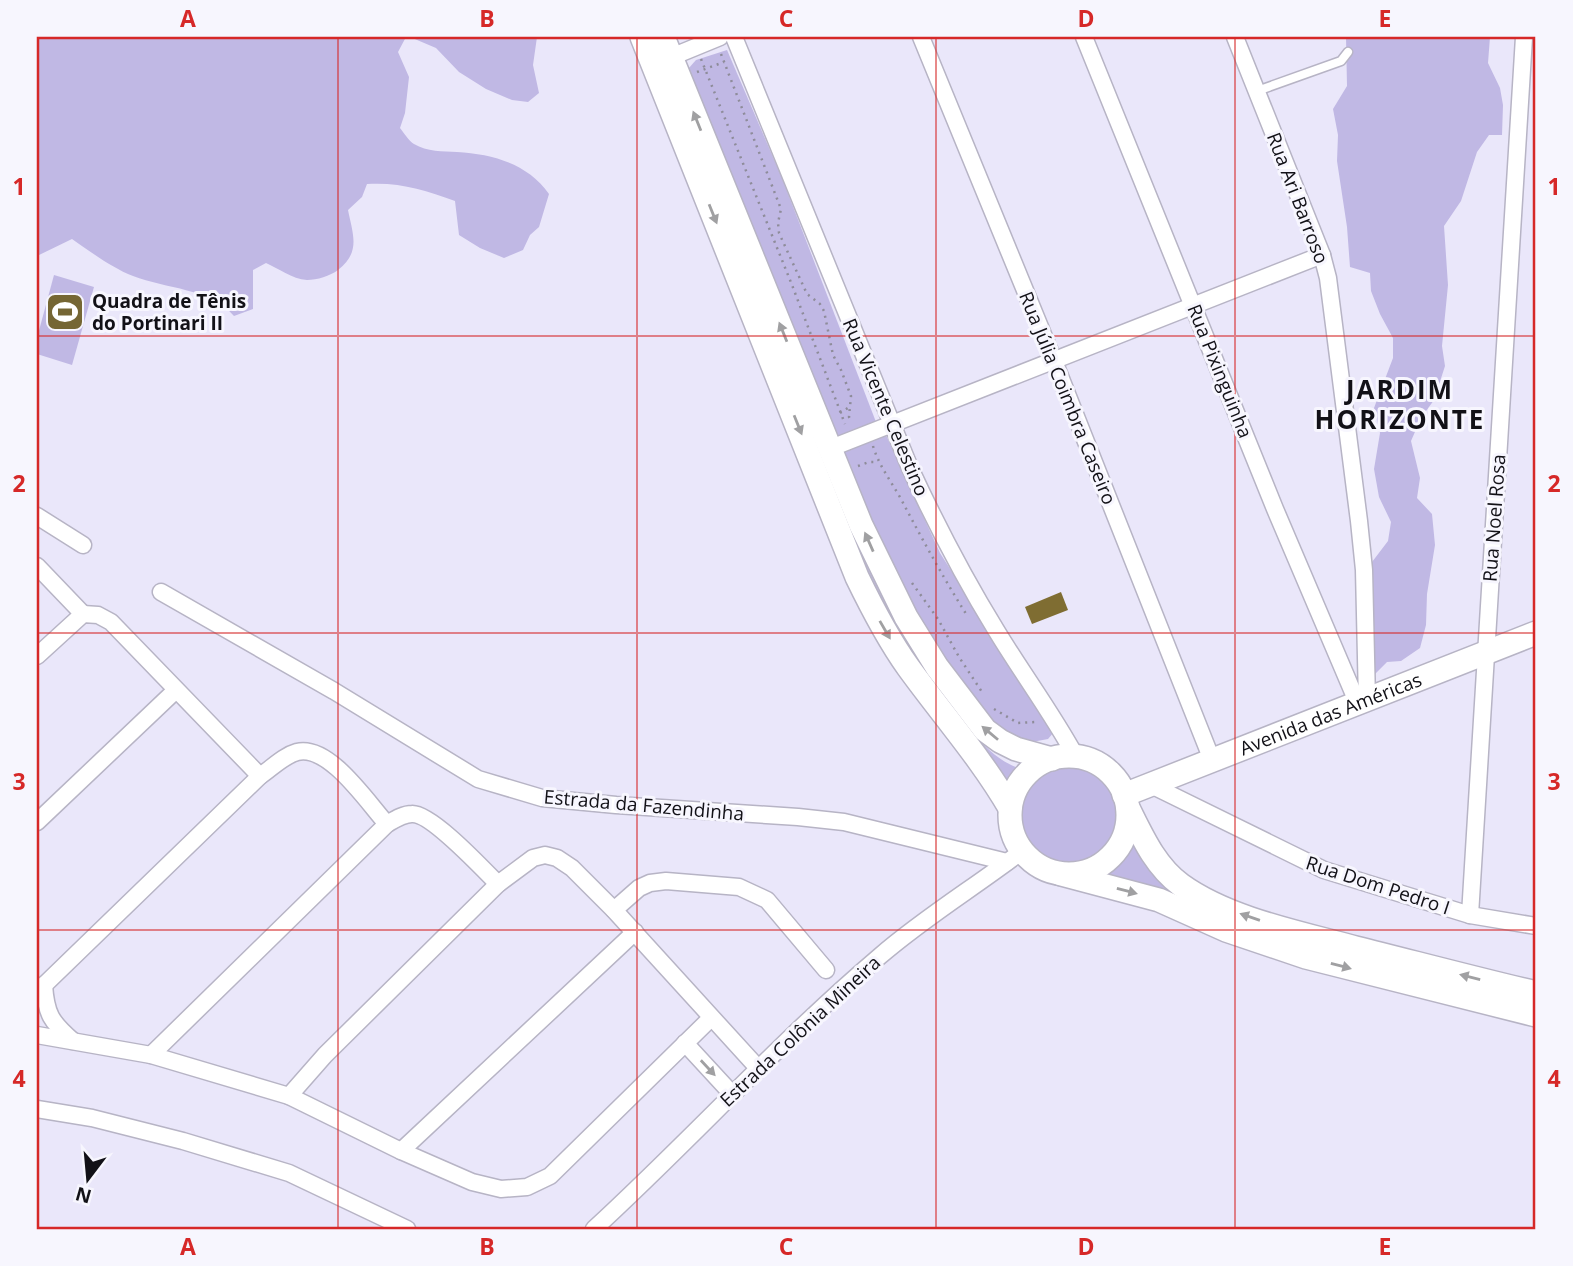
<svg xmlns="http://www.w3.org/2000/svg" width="1573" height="1266" viewBox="0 0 1573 1266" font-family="'Open Sans',sans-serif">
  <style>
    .green { fill: #c0b8e4 }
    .building { fill: #7f6d32 }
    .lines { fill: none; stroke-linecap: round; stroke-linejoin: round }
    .lane-casing { stroke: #b7b4c5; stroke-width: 11 }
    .street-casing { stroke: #b7b4c5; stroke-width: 19 }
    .secondary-casing { stroke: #b7b4c5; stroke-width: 26 }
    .path { stroke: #8e8c9a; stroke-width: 2.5; stroke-dasharray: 2 5; stroke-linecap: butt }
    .lane { stroke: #fff; stroke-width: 8 }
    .street { stroke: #fff; stroke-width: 16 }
    .secondary { stroke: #fff; stroke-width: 23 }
    .oneway { fill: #a0a0a2 }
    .grid { fill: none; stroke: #d62828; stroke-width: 2; stroke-opacity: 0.55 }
    .labels { text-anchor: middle; stroke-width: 6; stroke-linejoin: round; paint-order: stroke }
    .street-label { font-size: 19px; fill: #121117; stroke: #f7f6fe }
    .poi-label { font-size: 19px; font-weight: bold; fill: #121117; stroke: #f7f6fe; text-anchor: start }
    .district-label { font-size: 26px; font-weight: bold; letter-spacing: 2px; fill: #121117; stroke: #f7f6fe }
    .neatline { fill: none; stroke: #d62828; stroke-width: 2.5 }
    .grid-label { font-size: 23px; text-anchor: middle; font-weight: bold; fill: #d62828 }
  </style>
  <rect width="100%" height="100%" fill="#eae7fa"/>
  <g class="green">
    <path d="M37,37H406L398,52L409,77L405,113L400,128C404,133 409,141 414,144C427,152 443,151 457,152C493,154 528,164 549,194L539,227L530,235L523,250L504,258L480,248L459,235L455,201C425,190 400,182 367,184L362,197L348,210C353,235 361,252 338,270C330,276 317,280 307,280C292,279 278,268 266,263L253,270V309L234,316C210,288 166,289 133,276C112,268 91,252 72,239L37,256Z"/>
    <polygon points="410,37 537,37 533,65 539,93 528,102 512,100 486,89 459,72 436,48"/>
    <polygon points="1346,37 1490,37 1488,63 1500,88 1503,105 1502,135 1489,135 1477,152 1461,201 1444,226 1448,285 1442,346 1445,366 1434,400 1421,418 1411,441 1420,478 1417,498 1432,514 1435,545 1427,594 1426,625 1420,648 1401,661 1387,662 1373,676 1369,566 1388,541 1391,522 1379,497 1374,469 1380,433 1374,408 1393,358 1393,338 1380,314 1371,291 1370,273 1350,267 1347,227 1337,161 1338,135 1333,109 1347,86"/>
    <polygon points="727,50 782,178 876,422 836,440 688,69 696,60"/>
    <polygon points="54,275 94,287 72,365 37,354 37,338"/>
    <polygon points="886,435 940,553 1054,732 1048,739 1032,742 1018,737 1002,731 988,720 940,655 894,576 842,449"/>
    <path d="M820,456C846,512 867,572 899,626C913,651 931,673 948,697C966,724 986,756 1018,768L1006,786C967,731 923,677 890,618C862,566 842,510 820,456Z"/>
    <circle cx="1070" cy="816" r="51"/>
    <polygon points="1134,845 1191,901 1102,877 1121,862"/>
  </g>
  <polygon class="building" points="1061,592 1068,610 1032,624 1025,607"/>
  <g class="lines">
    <defs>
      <polyline id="lane" points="1257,91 1341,61 1348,52"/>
      <g id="street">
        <path d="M734,37L910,468C936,524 964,578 996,630C1022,673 1052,713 1076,757"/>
        <polyline points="921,37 1054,361 1212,760"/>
        <polyline points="1084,37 1275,509 1358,704"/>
        <polyline points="1235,37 1322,255 1328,278 1359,521 1364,570 1367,701"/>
        <polyline points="664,60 720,37"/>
        <polyline points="831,448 1322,255"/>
        <polyline points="37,516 83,545"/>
        <polyline points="37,566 83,614"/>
        <polyline points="161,592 334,691 478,779 542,798 616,805 798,817 844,822 1007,862"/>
        <polyline points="37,656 83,614 98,615 111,622 260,776"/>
        <polyline points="1151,785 1324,870 1470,915 1536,926"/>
        <polyline points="37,822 176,690"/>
        <polyline points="614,910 639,888 650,883 666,881 739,887 767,900 826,970"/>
        <polyline points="1470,915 1524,37"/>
        <path d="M44,985C46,1014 51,1022 73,1041"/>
        <path d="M37,992L260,776C272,768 283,756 297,752C329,744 367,802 387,824"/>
        <polyline points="37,1035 151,1055 289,1096 401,1151 472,1182 501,1189 527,1187 550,1176 711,1018"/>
        <polyline points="685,1043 732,1094"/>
        <path d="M151,1055L387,824C394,820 403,814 412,814C431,813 483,869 498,884"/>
        <polyline points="289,1096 325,1055 498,884 533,858 545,855 557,858 572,868 614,910 758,1068"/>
        <polyline points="37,1109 92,1118 183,1141 289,1173 407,1229"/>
        <polyline points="401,1151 635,932"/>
        <path d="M594,1229C691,1140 780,1041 880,956C925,917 975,887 1022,851"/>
      </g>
      <g id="secondary">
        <path d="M642,37L857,577C872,608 888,639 908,667C942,714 981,758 1010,808"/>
        <polyline points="663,37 861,525 906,617 937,667 985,730 1000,741 1016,749 1052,759"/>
        <circle cx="1069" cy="815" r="59"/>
        <path id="s1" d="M1124,795L1536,633"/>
        <path d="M1128,808C1142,836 1155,866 1181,885C1228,919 1300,933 1356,948C1416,963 1476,979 1536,993"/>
        <polyline points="1061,874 1159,900 1226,930 1306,957 1536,1015"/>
      </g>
    </defs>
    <use href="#lane" class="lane-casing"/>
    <use href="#street" class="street-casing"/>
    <use href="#secondary" class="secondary-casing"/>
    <g class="path">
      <polyline points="721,54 781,209 778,223 779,233 807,294 820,304 824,311 833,355 841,370 851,396 849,417 852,422"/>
      <polyline points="701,59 792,285 845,424"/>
      <polyline points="697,72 724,62"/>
      <polyline points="840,413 851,406"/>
      <path d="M873,446C879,466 891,481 901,499C922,539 944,579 968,617"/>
      <polyline points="858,466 869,462 878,462"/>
      <polyline points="912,583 938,619 959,657 982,692"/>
      <polyline points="994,709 1018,723 1035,722"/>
    </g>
    <use href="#lane" class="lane"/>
    <use href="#street" class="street"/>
    <use href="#secondary" class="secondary"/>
  </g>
  <defs><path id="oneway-solid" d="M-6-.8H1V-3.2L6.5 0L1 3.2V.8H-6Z" transform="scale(1.75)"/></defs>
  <g class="oneway">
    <use href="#oneway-solid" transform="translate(697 121) rotate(-112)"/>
    <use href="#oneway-solid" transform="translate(713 214) rotate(68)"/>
    <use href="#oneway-solid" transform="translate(783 332) rotate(-112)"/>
    <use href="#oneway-solid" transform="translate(798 425) rotate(68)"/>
    <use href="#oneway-solid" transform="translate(869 542) rotate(-114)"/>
    <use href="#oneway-solid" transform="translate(885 630) rotate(60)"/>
    <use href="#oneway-solid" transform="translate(990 733) rotate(-140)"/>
    <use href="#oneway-solid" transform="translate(1127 891) rotate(15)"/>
    <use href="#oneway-solid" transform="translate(1250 917) rotate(-161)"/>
    <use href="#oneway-solid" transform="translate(1341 966) rotate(15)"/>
    <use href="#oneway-solid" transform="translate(1470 977) rotate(-166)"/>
    <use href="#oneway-solid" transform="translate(708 1068) rotate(47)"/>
  </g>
  <path class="grid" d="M338,37V1229M637,37V1229M936,37V1229M1235,37V1229M37,336H1536M37,633H1536M37,930H1536"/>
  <defs>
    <symbol id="stadium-square" viewBox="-11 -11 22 22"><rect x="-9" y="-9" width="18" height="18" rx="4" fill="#756634" stroke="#f7f6fe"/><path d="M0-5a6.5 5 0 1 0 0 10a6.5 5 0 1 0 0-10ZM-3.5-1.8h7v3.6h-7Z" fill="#fff"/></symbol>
  </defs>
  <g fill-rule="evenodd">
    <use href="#stadium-square" x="43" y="290" width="44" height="44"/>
  </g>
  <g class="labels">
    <g class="street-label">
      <text transform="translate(1298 198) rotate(69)" y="7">Rua Ari Barroso</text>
      <text transform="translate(1220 371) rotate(68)" y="7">Rua Pixinguinha</text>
      <text transform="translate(1068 398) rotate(68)" y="7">Rua Júlia Coimbra Caseiro</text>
      <text transform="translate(886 407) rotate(67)" y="7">Rua Vicente Celestino</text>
      <text transform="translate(1494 518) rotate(-86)" y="7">Rua Noel Rosa</text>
      <text dy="7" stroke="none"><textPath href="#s1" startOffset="222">Avenida das Américas</textPath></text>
      <text transform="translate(644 805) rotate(5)" y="7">Estrada da Fazendinha</text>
      <text transform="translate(1378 885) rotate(18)" y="7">Rua Dom Pedro I</text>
      <text transform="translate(800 1031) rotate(-43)" y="7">Estrada Colônia Mineira</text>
    </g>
    <g class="poi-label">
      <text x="92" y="308">Quadra de Tênis<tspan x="92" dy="22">do Portinari II</tspan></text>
    </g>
    <g class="district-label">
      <text x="1400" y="399">JARDIM<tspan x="1400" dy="30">HORIZONTE</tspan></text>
    </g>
  </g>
  <rect width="1573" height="1266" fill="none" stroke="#f7f6fe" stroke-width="77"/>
  <g transform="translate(88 1179) rotate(196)" stroke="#f7f6fe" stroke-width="5" paint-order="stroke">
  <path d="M0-5L12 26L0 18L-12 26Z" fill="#121117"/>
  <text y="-10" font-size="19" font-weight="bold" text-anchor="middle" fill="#121117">N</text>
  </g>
  <rect x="38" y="38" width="1496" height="1190" class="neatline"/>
  <g class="grid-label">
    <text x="188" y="27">A</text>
    <text x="487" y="27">B</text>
    <text x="786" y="27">C</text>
    <text x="1086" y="27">D</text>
    <text x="1385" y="27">E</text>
    <text x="19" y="195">1</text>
    <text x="1554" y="195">1</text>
    <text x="19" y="492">2</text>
    <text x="1554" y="492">2</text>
    <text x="19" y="790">3</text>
    <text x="1554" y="790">3</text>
    <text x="19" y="1087">4</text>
    <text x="1554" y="1087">4</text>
    <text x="188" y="1255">A</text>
    <text x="487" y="1255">B</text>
    <text x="786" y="1255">C</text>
    <text x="1086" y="1255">D</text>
    <text x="1385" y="1255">E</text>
  </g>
</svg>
